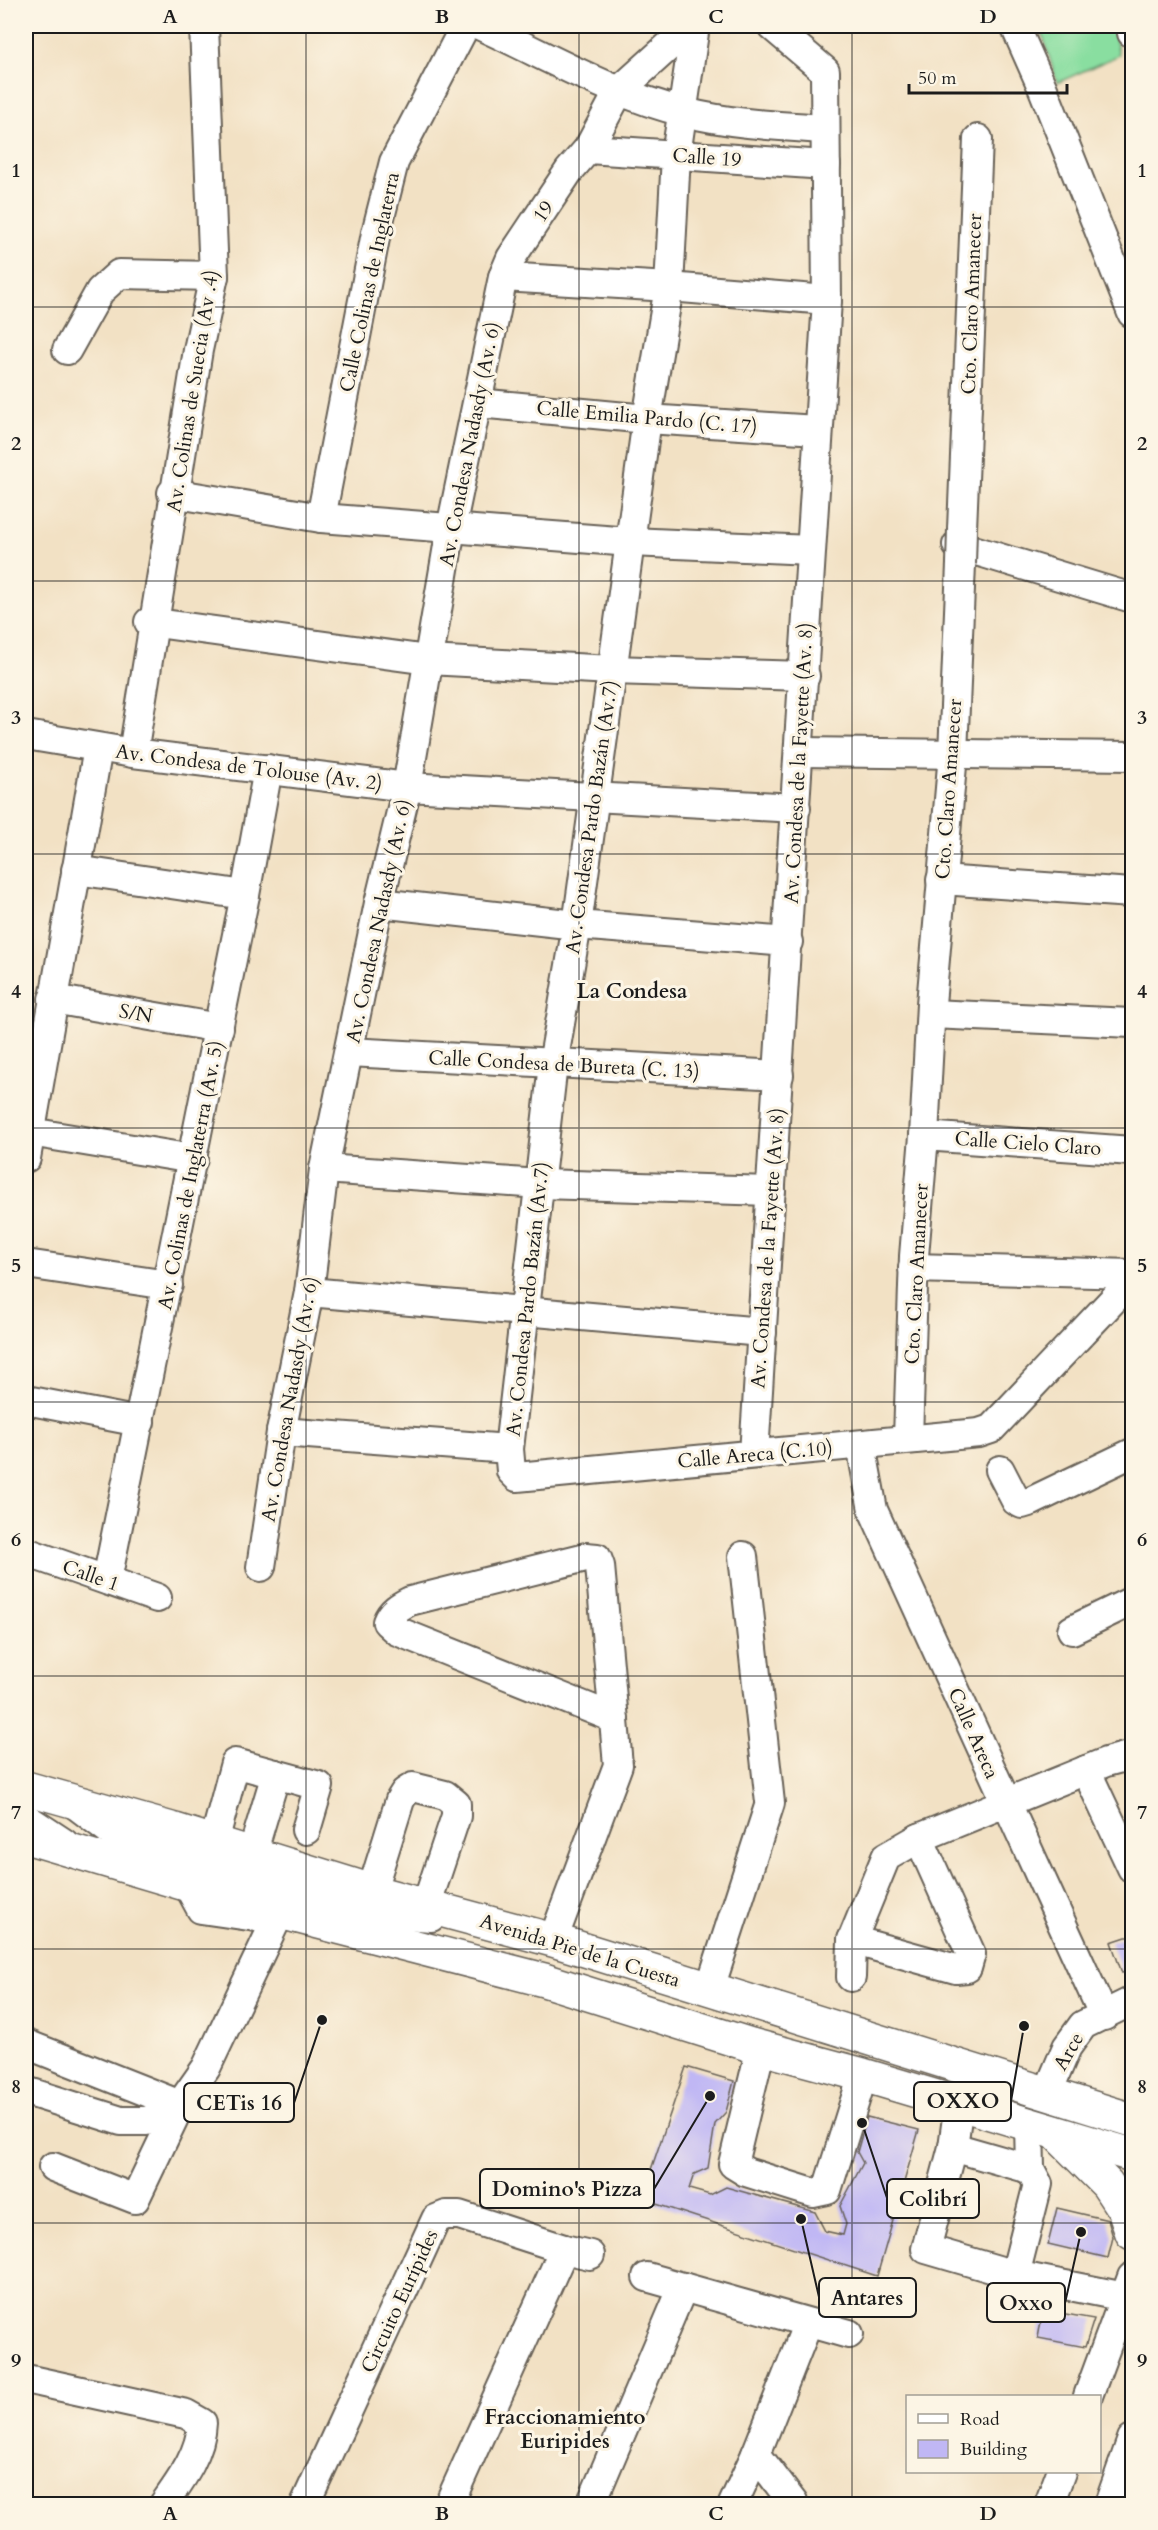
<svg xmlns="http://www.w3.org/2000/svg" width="1158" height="2530" viewBox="0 0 1158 2530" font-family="Cardo,serif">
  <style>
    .green { fill: #89dea0; stroke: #527d5e; stroke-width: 1.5 }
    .building { fill: #c0b7f4 }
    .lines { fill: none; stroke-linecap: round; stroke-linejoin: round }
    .minor-casing { stroke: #676157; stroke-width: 32 }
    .major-casing { stroke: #676157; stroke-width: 36 }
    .minor { stroke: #fff; stroke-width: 28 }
    .major { stroke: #fff; stroke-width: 33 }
    .minor-bridge-casing { stroke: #676157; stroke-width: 32; stroke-linecap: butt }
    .minor-bridge { stroke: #fff; stroke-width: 28 }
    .grid { fill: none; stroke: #1c1c1c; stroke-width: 1.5; stroke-opacity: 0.55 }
    .labels { text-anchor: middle; stroke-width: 6; stroke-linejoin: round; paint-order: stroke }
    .street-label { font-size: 20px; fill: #1c1c1c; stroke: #fcf5e5 }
    .neighbourhood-label { font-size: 21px; font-weight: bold; fill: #1c1c1c; stroke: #fcf5e5 }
    .leader { fill: none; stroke: #1c1c1c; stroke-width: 2 }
    .callout-dot { fill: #1c1c1c; stroke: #fcf5e5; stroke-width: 2 }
    .callout { fill: #fcf5e5; stroke: #1c1c1c; stroke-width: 2 }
    .callout-label { font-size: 21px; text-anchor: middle; font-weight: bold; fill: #1c1c1c }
    .neatline { fill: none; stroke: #1c1c1c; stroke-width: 2 }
    .grid-label { font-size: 20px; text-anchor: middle; font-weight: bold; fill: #1c1c1c }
  </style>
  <rect width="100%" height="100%" fill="#fcf5e5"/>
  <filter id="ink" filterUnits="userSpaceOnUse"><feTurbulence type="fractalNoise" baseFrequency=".0167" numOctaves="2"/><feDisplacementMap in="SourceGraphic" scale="12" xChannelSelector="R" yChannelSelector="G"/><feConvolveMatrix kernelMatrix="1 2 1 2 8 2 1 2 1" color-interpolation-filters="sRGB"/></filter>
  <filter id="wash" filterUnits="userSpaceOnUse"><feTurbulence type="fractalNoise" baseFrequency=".008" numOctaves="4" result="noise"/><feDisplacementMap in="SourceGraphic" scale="24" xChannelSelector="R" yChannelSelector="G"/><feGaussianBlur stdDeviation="1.35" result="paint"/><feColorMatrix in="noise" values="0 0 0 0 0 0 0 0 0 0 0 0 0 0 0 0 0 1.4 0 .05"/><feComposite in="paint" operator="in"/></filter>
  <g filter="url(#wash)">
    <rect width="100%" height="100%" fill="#f2e1c4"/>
    <polygon class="green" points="1040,26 1113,26 1119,55 1057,83"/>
    <g id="blocks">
      <g class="building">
        <polygon points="1126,1937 1132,1937 1132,1970 1122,1973 1111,1942"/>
        <polygon points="686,2067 734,2081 726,2112 715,2124 708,2168 694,2174 689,2189 710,2195 726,2187 815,2212 825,2231 843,2235 846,2224 840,2206 863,2163 857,2152 867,2117 919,2130 877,2276 641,2199"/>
        <polygon points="1057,2208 1108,2220 1113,2237 1108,2258 1048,2244"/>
        <polygon points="1043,2310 1094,2319 1085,2347 1038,2338"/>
      </g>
    </g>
  </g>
  <g filter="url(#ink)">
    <use href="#blocks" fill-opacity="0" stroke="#676157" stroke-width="1.5"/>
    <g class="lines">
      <defs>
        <g id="minor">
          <path d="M481,26C547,56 613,95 684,112C731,124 778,126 825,129"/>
          <polyline points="695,26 676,155 669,287 647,419 577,925 553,1064 509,1449 511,1471 517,1477 979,1433 991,1429 1132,1280"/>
          <polyline points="1015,26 1043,89 1132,313"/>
          <polyline points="1131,26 1132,33"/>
          <polyline points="588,149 826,165"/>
          <polyline points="503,277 669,287 827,300"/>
          <polyline points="67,350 100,291 119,274 214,276"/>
          <polyline points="478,403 647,419 817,430"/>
          <polyline points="172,493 321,518 631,542 810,550"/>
          <polyline points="321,518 376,233 394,162 465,26"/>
          <polyline points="962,529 978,139"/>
          <polyline points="957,545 1132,598"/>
          <polyline points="149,622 428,660 612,670 805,676"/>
          <polyline points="26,735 133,753 407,787 796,808"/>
          <polyline points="800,752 1132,756"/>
          <polyline points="133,753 198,350 214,276 204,26"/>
          <polyline points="76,870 245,895"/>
          <polyline points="941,880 1132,893"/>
          <polyline points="379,903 577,925 788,942"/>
          <polyline points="53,999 219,1028"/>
          <polyline points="931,1014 1132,1023"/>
          <polyline points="349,1052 779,1075"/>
          <polyline points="30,1132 193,1159"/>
          <polyline points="924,1136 1132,1151"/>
          <polyline points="26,1158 98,748"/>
          <polyline points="324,1169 540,1184 771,1191"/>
          <polyline points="26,1264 168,1285"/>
          <polyline points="913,1268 1132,1274"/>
          <polyline points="309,1292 762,1332"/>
          <polyline points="26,1400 140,1422"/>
          <polyline points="281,1432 509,1449"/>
          <polyline points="908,1438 914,1256 924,1136 931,1004 953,754 961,564"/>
          <polyline points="861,1445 873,1510 1104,2016"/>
          <polyline points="754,1454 827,300 825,71 772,26"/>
          <polyline points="1000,1470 1016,1501 1022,1504 1032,1501 1132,1453"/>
          <polyline points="26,1552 157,1598"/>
          <polyline points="261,1567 281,1432 309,1292 324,1169 379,903 407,787 451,528 503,277 511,258 569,171 588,149 619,91 691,26"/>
          <polyline points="107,1580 245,895 268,769"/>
          <polyline points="1072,1630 1132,1601"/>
          <polyline points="1086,1770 1132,1868"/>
          <polyline points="76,1805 125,1842 372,1912 431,1917"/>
          <polyline points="26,1818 64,1843"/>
          <polyline points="214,1842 235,1763 319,1786 306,1830"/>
          <polyline points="252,1854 276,1774"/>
          <polyline points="188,1885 201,1909 256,1917"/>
          <polyline points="372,1890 400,1800 405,1792 413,1787 445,1795 456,1804 456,1816 426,1906"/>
          <path d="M553,1940L618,1765L600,1566L597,1558L586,1557L410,1601C400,1606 391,1611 387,1622L397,1631L614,1718"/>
          <polyline points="852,1940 956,1969 967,1968 971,1954 919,1838"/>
          <polyline points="851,1977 852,1940 886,1857 919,1838 1106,1762 1132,1755"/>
          <polyline points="710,1988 770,1803 743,1556"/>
          <polyline points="26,2044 180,2105"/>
          <polyline points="761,2047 733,2164 746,2172 813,2193 827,2190 863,2075"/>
          <polyline points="26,2091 121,2121 147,2121 180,2105"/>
          <polyline points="1047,2094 1067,2047 1083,2025 1132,2001"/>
          <polyline points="959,2103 953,2147 926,2249 1015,2275 1038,2184 1030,2169 1029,2124"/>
          <polyline points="953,2147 1030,2169"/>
          <polyline points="53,2167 135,2199 180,2105 206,2068 280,1912"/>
          <polyline points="1015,2275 1125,2297"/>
          <polyline points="647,2277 849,2334"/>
          <path d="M26,2379L186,2414L202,2423C201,2453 181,2480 164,2504"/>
          <polyline points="1088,2396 1132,2277"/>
          <polyline points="756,2454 794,2504"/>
          <polyline points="305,2504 436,2219 446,2215 459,2215 564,2249 590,2255"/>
          <polyline points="449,2504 564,2249"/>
          <polyline points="591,2504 683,2287"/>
          <polyline points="733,2504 756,2454 808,2323"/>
          <polyline points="1049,2504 1061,2472"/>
          <polyline points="1109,2504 1132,2439"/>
        </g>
        <g id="major">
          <polyline points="26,1788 175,1830 385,1895 553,1940 1132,2120"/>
          <polyline points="26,1837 280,1912 544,1980 751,2045 863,2075 1132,2155"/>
          <polyline points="1056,2133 1107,2184 1124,2210 1132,2233"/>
        </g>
      </defs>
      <use href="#minor" class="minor-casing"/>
      <use href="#major" class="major-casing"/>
      <use href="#minor" class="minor"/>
      <use href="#major" class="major"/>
      <defs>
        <polyline id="minor-bridge" points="961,564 962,529"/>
      </defs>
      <use href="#minor-bridge" class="minor-bridge-casing"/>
      <use href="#minor-bridge" class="minor-bridge"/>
    </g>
  </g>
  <path class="grid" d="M306,26V2504M579,26V2504M852,26V2504M26,307H1132M26,581H1132M26,854H1132M26,1128H1132M26,1402H1132M26,1676H1132M26,1949H1132M26,2223H1132"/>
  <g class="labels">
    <g class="street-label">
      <text transform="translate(707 157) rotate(4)" y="7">Calle 19</text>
      <text transform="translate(543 211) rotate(-56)" y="7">19</text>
      <text transform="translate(369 282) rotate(-78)" y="7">Calle Colinas de Inglaterra</text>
      <text transform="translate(971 304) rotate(-88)" y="7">Cto. Claro Amanecer</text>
      <text transform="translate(192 391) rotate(-81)" y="7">Av. Colinas de Suecia (Av .4)</text>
      <text transform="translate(647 417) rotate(5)" y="7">Calle Emilia Pardo (C. 17)</text>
      <text transform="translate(469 444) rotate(-79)" y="7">Av. Condesa Nadasdy (Av. 6)</text>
      <text transform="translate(798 763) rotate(-87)" y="7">Av. Condesa de la Fayette (Av. 8)</text>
      <text transform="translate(249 767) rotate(7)" y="7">Av. Condesa de Tolouse (Av. 2)</text>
      <text transform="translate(948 789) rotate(-86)" y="7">Cto. Claro Amanecer</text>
      <text transform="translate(591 817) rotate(-82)" y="7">Av. Condesa Pardo Bazán (Av.7)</text>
      <text transform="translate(378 921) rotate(-78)" y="7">Av. Condesa Nadasdy (Av. 6)</text>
      <text transform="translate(136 1013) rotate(10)" y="7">S/N</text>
      <text transform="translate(564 1064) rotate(3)" y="7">Calle Condesa de Bureta (C. 13)</text>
      <text transform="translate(1028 1143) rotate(4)" y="7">Calle Cielo Claro</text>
      <text transform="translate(190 1175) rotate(-79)" y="7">Av. Colinas de Inglaterra (Av. 5)</text>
      <text transform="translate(767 1248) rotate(-86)" y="7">Av. Condesa de la Fayette (Av. 8)</text>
      <text transform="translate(916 1274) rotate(-87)" y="7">Cto. Claro Amanecer</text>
      <text transform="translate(527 1299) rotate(-84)" y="7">Av. Condesa Pardo Bazán (Av.7)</text>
      <text transform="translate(289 1399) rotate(-80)" y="7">Av. Condesa Nadasdy (Av. 6)</text>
      <text transform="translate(755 1454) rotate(-5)" y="7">Calle Areca (C.10)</text>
      <text transform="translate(91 1575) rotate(19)" y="7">Calle 1</text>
      <text transform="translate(974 1733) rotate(66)" y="7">Calle Areca</text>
      <text transform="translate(580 1950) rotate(17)" y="7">Avenida Pie de la Cuesta</text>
      <text transform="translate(1068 2051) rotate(-60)" y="7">Arce</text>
      <text transform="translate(399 2301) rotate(-65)" y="7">Circuito Eurípides</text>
    </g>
    <g class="neighbourhood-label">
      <text x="632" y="998">La Condesa</text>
      <text x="565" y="2424">Fraccionamiento<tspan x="565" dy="24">Euripides</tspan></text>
    </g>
  </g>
  <path class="leader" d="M1024 2026L1011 2101M322 2020L294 2103M710 2096L654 2189M862 2123L887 2198M801 2219L819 2297M1081 2232L1065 2303"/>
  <g class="callout-dot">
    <circle cx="1024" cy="2026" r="6"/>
    <circle cx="322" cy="2020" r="6"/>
    <circle cx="710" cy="2096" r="6"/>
    <circle cx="862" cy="2123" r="6"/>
    <circle cx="801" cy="2219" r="6"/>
    <circle cx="1081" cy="2232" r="6"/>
  </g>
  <g class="callout">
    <rect x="914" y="2082" width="97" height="39" rx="6"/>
    <rect x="184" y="2083" width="110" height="39" rx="6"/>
    <rect x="480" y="2169" width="174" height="39" rx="6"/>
    <rect x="887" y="2179" width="92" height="39" rx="6"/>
    <rect x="819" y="2278" width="97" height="39" rx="6"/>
    <rect x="987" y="2283" width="78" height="39" rx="6"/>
  </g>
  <g class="callout-label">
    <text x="963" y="2108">OXXO</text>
    <text x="239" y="2110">CETis 16</text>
    <text x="567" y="2196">Domino's Pizza</text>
    <text x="933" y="2206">Colibrí</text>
    <text x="867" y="2305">Antares</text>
    <text x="1026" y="2310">Oxxo</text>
  </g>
  <rect width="1158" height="2530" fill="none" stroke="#fcf5e5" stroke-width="66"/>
  <rect x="906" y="2395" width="195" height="78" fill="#fcf5e5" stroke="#a29e95" stroke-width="1.5"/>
  <rect x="918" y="2414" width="30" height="9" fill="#ffffff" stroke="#a29e95" stroke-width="1.5"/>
  <text x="960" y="2425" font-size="18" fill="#1c1c1c">Road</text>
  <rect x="918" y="2440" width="30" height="18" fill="#c0b7f4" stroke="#a29e95" stroke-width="1.5"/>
  <text x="960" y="2455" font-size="18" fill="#1c1c1c">Building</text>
  <path d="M909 84v9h158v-9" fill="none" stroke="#1c1c1c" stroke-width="3"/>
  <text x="918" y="84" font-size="18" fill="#1c1c1c" stroke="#fcf5e5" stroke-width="4.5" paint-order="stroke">50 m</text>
  <rect x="33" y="33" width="1092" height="2464" class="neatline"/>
  <g class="grid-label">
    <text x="170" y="23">A</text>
    <text x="442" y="23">B</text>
    <text x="716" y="23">C</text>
    <text x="988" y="23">D</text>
    <text x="16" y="177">1</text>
    <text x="1142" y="177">1</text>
    <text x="16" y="450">2</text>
    <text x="1142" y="450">2</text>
    <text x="16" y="724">3</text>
    <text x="1142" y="724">3</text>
    <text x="16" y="998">4</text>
    <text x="1142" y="998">4</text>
    <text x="16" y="1272">5</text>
    <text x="1142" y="1272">5</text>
    <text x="16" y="1546">6</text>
    <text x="1142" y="1546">6</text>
    <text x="16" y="1819">7</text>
    <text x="1142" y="1819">7</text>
    <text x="16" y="2093">8</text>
    <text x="1142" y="2093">8</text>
    <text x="16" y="2367">9</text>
    <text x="1142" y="2367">9</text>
    <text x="170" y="2520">A</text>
    <text x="442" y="2520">B</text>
    <text x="716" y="2520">C</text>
    <text x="988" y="2520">D</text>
  </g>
</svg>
